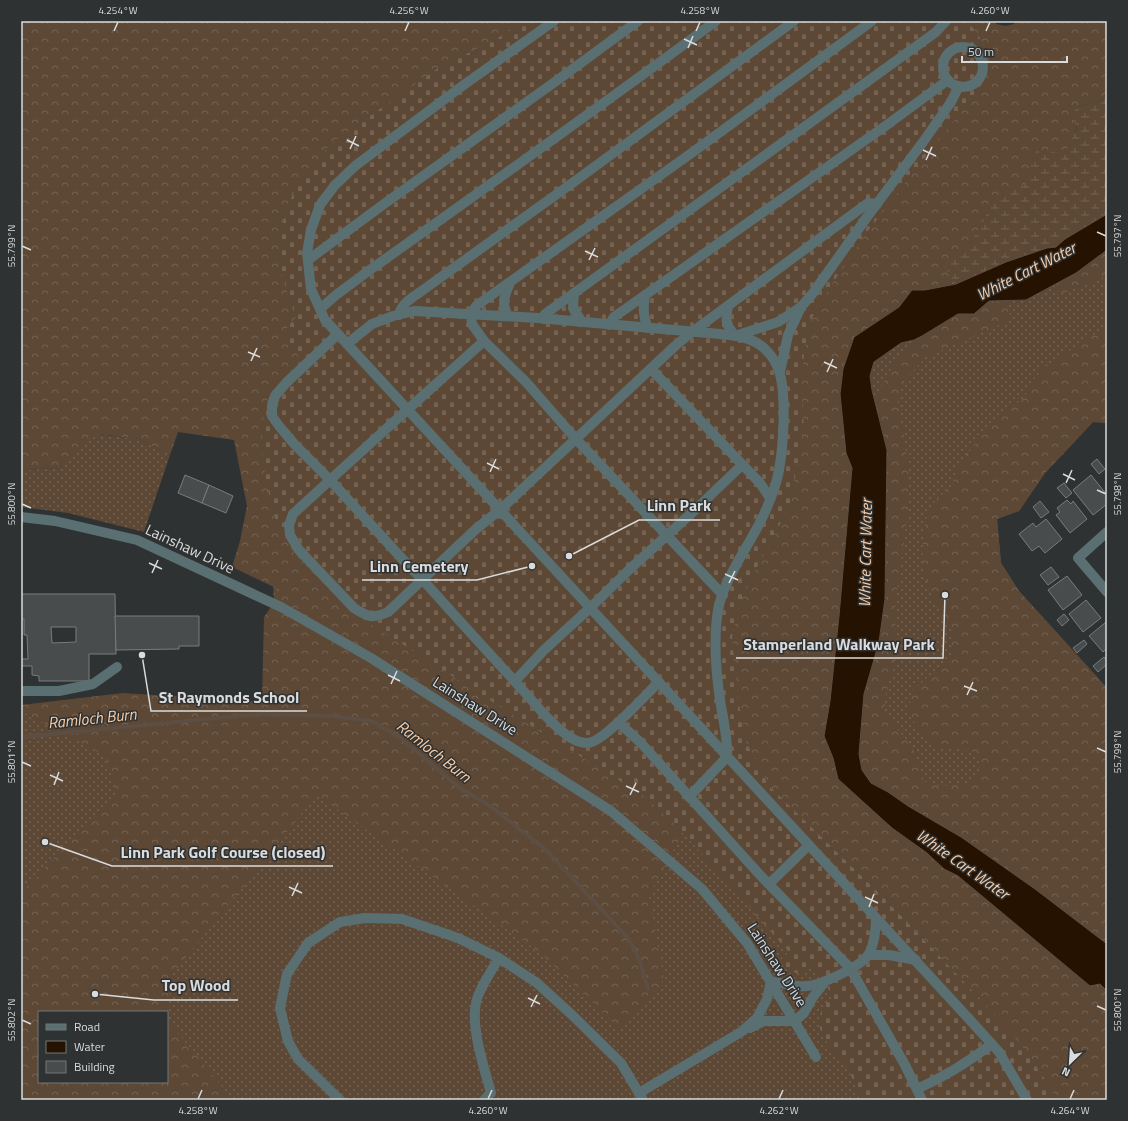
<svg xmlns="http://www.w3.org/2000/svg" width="1128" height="1121" viewBox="0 0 1128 1121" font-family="'Titillium Web',sans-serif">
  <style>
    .grass { fill: url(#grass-dots); fill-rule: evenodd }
    .forest { fill: url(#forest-crowns); fill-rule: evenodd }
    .wetland { fill: url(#wetland-marsh) }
    .cemetery { fill: url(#cemetery-stones) }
    .water { fill: #261200; stroke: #5c4e42 }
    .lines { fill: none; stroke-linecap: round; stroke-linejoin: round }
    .stream { stroke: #5c4e42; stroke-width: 4 }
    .building { fill: #494c4c; stroke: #787c7c; fill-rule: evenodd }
    .minor { stroke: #596f71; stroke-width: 10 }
    .ticks { fill: none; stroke: #dadbdc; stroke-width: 1.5 }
    .labels { text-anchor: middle; stroke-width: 3; stroke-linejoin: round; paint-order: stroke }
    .street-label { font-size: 15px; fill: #dadbdc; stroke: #2f3232 }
    .water-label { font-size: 16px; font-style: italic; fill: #f9cda7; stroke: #2f3232 }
    .leader { fill: none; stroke: #dadbdc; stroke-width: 1.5 }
    .callout-dot { fill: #dadbdc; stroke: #2f3232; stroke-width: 1.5 }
    .callout-label { font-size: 16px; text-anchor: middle; font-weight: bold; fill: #dadbdc; stroke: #2f3232; stroke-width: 3; stroke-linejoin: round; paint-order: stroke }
    .neatline { fill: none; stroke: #dadbdc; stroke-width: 1.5 }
    .ticks-label { font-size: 10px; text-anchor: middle; fill: #dadbdc }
  </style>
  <defs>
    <pattern id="grass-dots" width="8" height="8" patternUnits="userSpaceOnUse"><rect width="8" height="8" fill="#5d4836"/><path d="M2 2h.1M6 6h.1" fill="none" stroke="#746252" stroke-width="1.8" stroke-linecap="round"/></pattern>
    <pattern id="forest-crowns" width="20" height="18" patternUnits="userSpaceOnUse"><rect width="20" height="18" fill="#5d4836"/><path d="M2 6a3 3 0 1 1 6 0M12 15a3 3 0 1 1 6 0" fill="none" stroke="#746252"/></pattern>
    <pattern id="wetland-marsh" width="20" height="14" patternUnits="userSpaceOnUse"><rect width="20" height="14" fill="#5d4836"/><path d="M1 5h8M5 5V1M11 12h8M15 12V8" fill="none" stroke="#746252"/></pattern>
    <pattern id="cemetery-stones" width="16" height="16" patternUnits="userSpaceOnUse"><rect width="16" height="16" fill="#5d4836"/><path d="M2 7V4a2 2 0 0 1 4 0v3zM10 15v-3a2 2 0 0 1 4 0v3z" fill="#746252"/></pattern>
  </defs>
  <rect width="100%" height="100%" fill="#2f3232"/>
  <g class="grass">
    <path d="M364,21H968L1107,165V423L1093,422L1045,473L1019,511L997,519L1001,563L1019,591L1107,688V1100H21V711L64,733L280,711L273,583L249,294ZM39,1012H167V1082H39Z"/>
    <polygon points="97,434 139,439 170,455 144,532 68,513 21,507 21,471 25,470 56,468"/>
  </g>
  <g class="forest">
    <path d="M21,21H522L498,38L437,69L337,139L312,163L287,292L296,317L289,344L301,359L261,429L263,461L270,500L277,525L349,610L496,704L646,797L683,833L649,895L664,980L620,1029L538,951L317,795L171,976L168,1021L233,1100H21V893L116,793L106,756L21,711V705L123,693L262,702L264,617L282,591L232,567L240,541L247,506L234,440L178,432L170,455L139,439L98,434L56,468L25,470L21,471ZM39,1012H167V1082H39Z"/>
    <polygon points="968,21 996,21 996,24 1005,26 1014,24 1015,21 1107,21 1107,98 1078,107 1077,126 1065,154 1030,159 1031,179 1020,187 998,193 970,245 945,267 956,284 925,290 912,290 899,307 854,337 846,453 852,468 839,616 830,701 824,736 833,758 838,779 891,828 927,853 944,868 958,876 1090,986 1100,984 1107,991 1107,1100 1053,1100 1050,1089 1026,1051 1001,1021 882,896 769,786 746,742 737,694 732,637 739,606 751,578 789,507 804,430 801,380 805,346 812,318 819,304 864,236 982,84 986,47"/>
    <polygon points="1107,250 1107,276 1060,295 1054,285 1076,273"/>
    <polygon points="1007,300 1011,320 926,357 905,380 898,396 898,409 904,434 908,473 908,512 895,606 896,658 885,698 885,712 914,751 924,781 938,786 964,785 982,770 975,752 957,749 933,747 914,722 909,709 912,691 929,676 952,660 951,630 942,616 933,598 922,567 923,543 925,521 933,503 953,484 956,469 991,422 1024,398 1038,371 1095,334 1107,329 1107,423 1093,422 1045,473 1019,511 997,519 1001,563 1019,591 1107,688 1107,944 1035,889 888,792 871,783 862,770 859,754 864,694 879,642 887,450 875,402 883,383 893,366 914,340 958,314 974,314 989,301"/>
  </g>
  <polygon class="wetland" points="1107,98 1107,214 1065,239 1056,247 1047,248 1006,262 956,284 945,267 970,245 998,193 1020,187 1031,179 1030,159 1038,149 1065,154 1077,127 1071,114 1078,107"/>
  <polygon class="cemetery" points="522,21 968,21 986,47 989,65 982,84 864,236 819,304 812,318 805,346 801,380 804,430 789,507 751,578 739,606 732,637 737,694 746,742 769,786 882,896 1001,1021 1026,1051 1053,1092 1054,1100 861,1100 850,1073 829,1047 820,1029 820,1015 824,1005 834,997 813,967 800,974 790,971 779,960 789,952 683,833 646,797 496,704 349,610 295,554 277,525 270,500 263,461 261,429 268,399 301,359 289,344 286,329 296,317 287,292 280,266 279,239 286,210 297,185 312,163 337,139 437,69 498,38"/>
  <polygon class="water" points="1107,214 1107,250 1076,273 1026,300 989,301 974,314 958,314 922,336 914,340 901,343 874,362 870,376 872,390 887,450 885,599 879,642 864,694 859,754 862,770 871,783 888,792 908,806 961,837 1035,889 1107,944 1107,991 1100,984 1090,986 958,876 944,869 927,853 892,828 838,779 833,758 824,736 830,701 839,616 852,468 846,453 840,394 843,369 854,337 899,307 912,290 925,290 956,284 1006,262 1047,248 1056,247 1065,239"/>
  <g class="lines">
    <polyline class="stream" points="21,737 258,714 333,716 371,721 398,736 460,788 490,806 546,850 629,939 640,961 648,989"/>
  </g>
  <g class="building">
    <polygon points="1097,459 1105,469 1099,474 1091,464"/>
    <polygon points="185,475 209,485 202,503 178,493"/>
    <polygon points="1091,475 1107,495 1107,504 1093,515 1073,490"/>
    <polygon points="1064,483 1072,493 1066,498 1057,488"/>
    <polygon points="209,485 233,496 226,513 202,503"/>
    <polygon points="1067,500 1071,504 1073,501 1087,519 1070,533 1056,515 1060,512 1057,508"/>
    <polygon points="1040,501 1049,512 1041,518 1033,507"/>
    <polygon points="1046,519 1062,539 1045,553 1039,546 1032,551 1019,534 1033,523 1036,527"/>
    <polygon points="1051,567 1059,577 1048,585 1040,575"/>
    <polygon points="1067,576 1082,595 1063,610 1048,590"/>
    <path d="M21,594H115L116,654H89V681H39V676L32,675V666H21V659H28L27,635H24V619H21ZM51,627H76V642L52,643Z"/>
    <polygon points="1086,600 1101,618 1083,632 1069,614"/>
    <polygon points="1064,614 1069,620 1062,626 1057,620"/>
    <polygon points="115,616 199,616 199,646 179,646 179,649 116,650"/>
    <polygon points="1106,622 1107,624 1107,648 1103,652 1089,636"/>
    <polygon points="1084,640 1087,644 1077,653 1073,648"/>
    <polygon points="1104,657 1107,661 1107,664 1098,672 1093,666"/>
  </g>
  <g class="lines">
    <g class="minor">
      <polyline points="554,21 465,84 355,166 335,185 320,205 311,230 307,253 311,289 325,320 338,334 970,1020 999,1052 1027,1100"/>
      <circle cx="963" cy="67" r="20"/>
      <polyline points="308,260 384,204 559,79 638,21"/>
      <polyline points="574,293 573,308 582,322"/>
      <path d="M645,296C643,308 643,317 648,328"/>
      <path d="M728,306C725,321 726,325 735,336L778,322L801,307"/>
      <path d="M320,309L336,295L367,272C484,189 601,106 716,21"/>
      <path d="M399,315C401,303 414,297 423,290L571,184L794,21"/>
      <path d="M508,316C501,302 504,297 510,283"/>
      <polyline points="544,319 545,314 552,309 936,32 946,21"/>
      <polyline points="609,325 614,317 884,127 948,80"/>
      <path d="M338,334L286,383L275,396L272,406V416L279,426L296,446L330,480L407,564L423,580C455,616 487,651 519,686C534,702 553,727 571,738C576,741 582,743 588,743C604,742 645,695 659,682"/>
      <path d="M484,341C420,398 356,456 293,514L289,525L290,535L299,550L354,608C368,617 372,619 388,612L476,529L501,509L675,346L692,332L868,203L877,204"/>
      <path d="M347,344L372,324L393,316L414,311L538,318L720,334C737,336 752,337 765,349C769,353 774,359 776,364C789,387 783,458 776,483C773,493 769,503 765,512C752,542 724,577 718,610C713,641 716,675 721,706C724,723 728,740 727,757L689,797"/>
      <polyline points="651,369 760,483 770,498"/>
      <polyline points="780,372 788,335 801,307 813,293 867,217 923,142 951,102 959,86"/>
      <polyline points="21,517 55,521 137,540 281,607 371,658 611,811 702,889 747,943 816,1057"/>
      <polyline points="1107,532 1078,558 1107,592"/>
      <polyline points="723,595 575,438 526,382 484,341 472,324 471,314 476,306 693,152 872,21"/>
      <polyline points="515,681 544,650 590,608 631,568 696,509 742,465"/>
      <polyline points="21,691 59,691 93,684 117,667"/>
      <polyline points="618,722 641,743 760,875 850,968 905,1065 922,1100"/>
      <polyline points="769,884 809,845"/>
      <polyline points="868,955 889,955 916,960"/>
      <polyline points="750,1028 764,1021 795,1021 804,1013 813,997 824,983"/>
      <path d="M917,1089C944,1077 967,1063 992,1044"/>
      <path d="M639,1093L741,1032L757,1018L767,999L771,981C783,984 795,987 807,986C821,985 862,966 869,954C875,942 876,931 876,918"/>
      <polyline points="340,1100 298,1059 288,1041 280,1008 287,974 308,943 340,922 365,918 402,919 458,938 499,958 537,983 571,1014 621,1063 643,1100"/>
      <path d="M484,1100L491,1093C484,1067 468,1021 478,996C483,983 492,970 499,958"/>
    </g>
  </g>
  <path class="ticks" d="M114,31L118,22M405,31L409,22M696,31L700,22M986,31L990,22M684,39L697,45M688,48L693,36M347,140L359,146M350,149L356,136M923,150L936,156M926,160L932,147M1097,232L1106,236M22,246L31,250M585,251L598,257M589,260L595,248M248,352L260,357M251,361L257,348M824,362L837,368M827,372L833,359M487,463L499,469M490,472L496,459M1063,474L1075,480M1066,483L1072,470M1097,490L1106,494M22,504L31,508M149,563L162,569M152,573L158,560M725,574L738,580M729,583L735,571M388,675L400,681M391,684L397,671M964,686L977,691M967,695L973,682M1097,748L1106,752M22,762L31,766M50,775L63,781M54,785L59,772M626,786L639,792M630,795L636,783M289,887L302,893M292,896L298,883M865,897L878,903M869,907L874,894M528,998L540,1004M1097,1006L1106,1010M531,1007L537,995M22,1020L31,1024M198,1099L202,1090M488,1099L492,1090M779,1099L783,1090M1070,1099L1074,1090"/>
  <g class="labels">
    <g class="street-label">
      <text transform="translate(190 549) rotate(25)" y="5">Lainshaw Drive</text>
      <text transform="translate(475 706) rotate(32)" y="5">Lainshaw Drive</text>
      <text transform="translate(777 965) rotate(57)" y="5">Lainshaw Drive</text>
    </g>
    <g class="water-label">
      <text transform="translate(1026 271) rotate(-27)" y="6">White Cart Water</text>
      <text transform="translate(865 553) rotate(-89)" y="6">White Cart Water</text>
      <text transform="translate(92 718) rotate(-6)" y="6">Ramloch Burn</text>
      <text transform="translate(434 751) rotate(38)" y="6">Ramloch Burn</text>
      <text transform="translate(963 864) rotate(35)" y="6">White Cart Water</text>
    </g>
  </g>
  <path class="leader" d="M569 556L639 520H720M532 566L477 580H362M945 595L943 658H736M142 655L151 711H307M45 842L112 866H333M95 994L154 1000H238"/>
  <g class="callout-dot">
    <circle cx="569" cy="556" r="4"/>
    <circle cx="532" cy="566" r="4"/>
    <circle cx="945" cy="595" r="4"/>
    <circle cx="142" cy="655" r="4"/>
    <circle cx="45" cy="842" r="4"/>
    <circle cx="95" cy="994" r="4"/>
  </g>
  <g class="callout-label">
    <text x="679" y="511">Linn Park</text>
    <text x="419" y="572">Linn Cemetery</text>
    <text x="839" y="650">Stamperland Walkway Park</text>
    <text x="229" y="703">St Raymonds School</text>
    <text x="223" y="858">Linn Park Golf Course (closed)</text>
    <text x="196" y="991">Top Wood</text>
  </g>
  <rect width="1128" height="1121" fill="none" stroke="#2f3232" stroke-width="44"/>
  <rect x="38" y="1011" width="130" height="72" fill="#2f3232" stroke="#737676"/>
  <rect x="46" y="1024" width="20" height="6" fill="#596f71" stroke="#737676"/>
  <text x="74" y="1031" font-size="12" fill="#dadbdc">Road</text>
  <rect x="46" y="1041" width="20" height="12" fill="#261200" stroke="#737676"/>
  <text x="74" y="1051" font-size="12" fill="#dadbdc">Water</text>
  <rect x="46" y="1061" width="20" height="12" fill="#494c4c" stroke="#737676"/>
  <text x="74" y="1071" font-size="12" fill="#dadbdc">Building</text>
  <g transform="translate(1070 1063) rotate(205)" stroke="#2f3232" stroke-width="3" paint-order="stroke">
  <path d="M0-3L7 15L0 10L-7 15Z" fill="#dadbdc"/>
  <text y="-6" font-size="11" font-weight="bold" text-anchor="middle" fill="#dadbdc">N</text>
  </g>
  <path d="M962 56v6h105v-6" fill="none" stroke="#dadbdc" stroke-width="2"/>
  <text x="968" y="56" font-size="12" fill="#dadbdc" stroke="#2f3232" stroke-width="3" paint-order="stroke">50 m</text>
  <rect x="22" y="22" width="1084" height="1077" class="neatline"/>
  <g class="ticks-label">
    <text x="118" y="14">4.254°W</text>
    <text x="409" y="14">4.256°W</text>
    <text x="700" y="14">4.258°W</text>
    <text x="990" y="14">4.260°W</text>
    <text transform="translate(1117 236) rotate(-90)" y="4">55.797°N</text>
    <text transform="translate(11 246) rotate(-90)" y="4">55.799°N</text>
    <text transform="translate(1117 494) rotate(-90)" y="4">55.798°N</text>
    <text transform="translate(11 504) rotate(-90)" y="4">55.800°N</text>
    <text transform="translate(1117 752) rotate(-90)" y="4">55.799°N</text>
    <text transform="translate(11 762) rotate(-90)" y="4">55.801°N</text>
    <text transform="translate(1117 1010) rotate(-90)" y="4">55.800°N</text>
    <text transform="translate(11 1020) rotate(-90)" y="4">55.802°N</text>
    <text x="198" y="1114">4.258°W</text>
    <text x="488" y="1114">4.260°W</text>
    <text x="779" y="1114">4.262°W</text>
    <text x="1070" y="1114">4.264°W</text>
  </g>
</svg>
